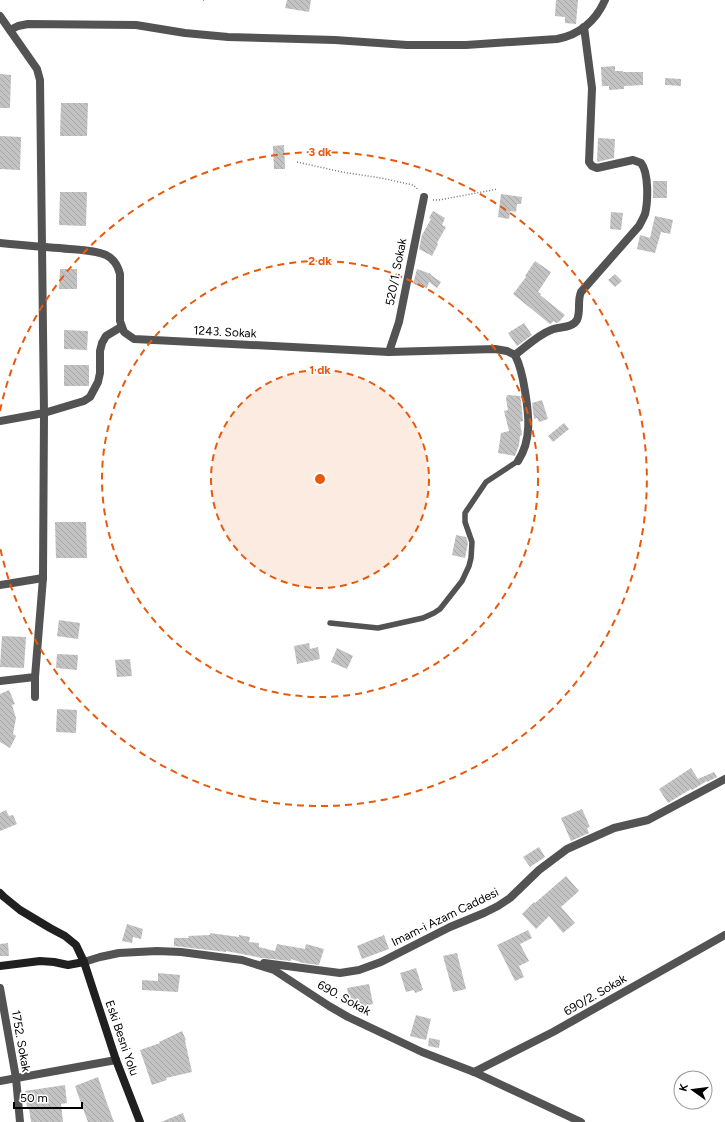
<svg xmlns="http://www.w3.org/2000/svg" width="725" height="1122" viewBox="0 0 725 1122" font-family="Figtree,sans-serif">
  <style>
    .building { fill: url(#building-back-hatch) }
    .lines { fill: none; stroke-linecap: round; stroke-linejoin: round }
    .path { stroke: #757575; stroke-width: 1.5; stroke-dasharray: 1 2; stroke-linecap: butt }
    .lane { stroke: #535353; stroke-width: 5.5 }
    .street { stroke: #535353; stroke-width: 8 }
    .secondary { stroke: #202020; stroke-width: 8 }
    .ring { fill: none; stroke: #e8590c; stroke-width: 2; stroke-dasharray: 7 5 }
    .labels { text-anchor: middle; stroke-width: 3.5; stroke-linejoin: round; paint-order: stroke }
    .street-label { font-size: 12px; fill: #000; stroke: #fff }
    .centre { fill: #e8590c; stroke: #fff; stroke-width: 2 }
    .ring-label { font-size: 12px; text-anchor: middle; font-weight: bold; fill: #e8590c; stroke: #fff; stroke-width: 3.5; stroke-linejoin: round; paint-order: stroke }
  </style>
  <defs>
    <pattern id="building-back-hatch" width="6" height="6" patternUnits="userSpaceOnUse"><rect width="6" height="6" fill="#c3c3c3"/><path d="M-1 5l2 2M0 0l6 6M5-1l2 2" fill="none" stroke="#a6a6a6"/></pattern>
  </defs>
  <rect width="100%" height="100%" fill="#fff"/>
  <g class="building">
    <polygon points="287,0 311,0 309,12 285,8"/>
    <polygon points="556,0 578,0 576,24 565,23 565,17 555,16"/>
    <polygon points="615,66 615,71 623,71 623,72 643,72 643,85 624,86 624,89 609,90 609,86 602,86 601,67"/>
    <polygon points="0,74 11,75 10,108 0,108"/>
    <polygon points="665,78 681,79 681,86 665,85"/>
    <polygon points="61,103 88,103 87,136 60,136"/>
    <polygon points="0,136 21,137 20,170 0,169"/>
    <polygon points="598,138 615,139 614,158 597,162"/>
    <polygon points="284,145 285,169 274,169 273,146"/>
    <rect x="653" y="181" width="14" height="17"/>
    <polygon points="60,192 87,192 86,226 59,225"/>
    <polygon points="501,194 522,197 521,204 517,204 516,212 510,211 509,219 498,217"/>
    <polygon points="433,211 445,218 442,225 446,227 437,243 438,244 432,256 419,249 422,235 431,219 429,218"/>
    <polygon points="611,212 623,213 621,230 610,229"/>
    <polygon points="655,216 673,220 670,234 661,232 655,253 637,249 640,235 650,238"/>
    <polygon points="535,261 551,272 538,292 541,294 540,295 565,315 559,322 556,323 554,321 550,324 513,294 526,277 525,276"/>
    <polygon points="60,269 77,269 77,289 59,289"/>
    <polygon points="417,269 431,274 431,275 441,282 437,288 429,282 427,288 413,284"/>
    <polygon points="615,274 622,281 615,287 608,280"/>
    <polygon points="524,323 532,335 517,346 508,333"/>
    <polygon points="64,330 88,331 87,350 64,349"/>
    <rect x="64" y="365" width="25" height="21"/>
    <polygon points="507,395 520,396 521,401 523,421 520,422 522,435 520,436 519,445 515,456 498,453 501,433 509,431 504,411 508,410 506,399"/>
    <polygon points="542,400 548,419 539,422 537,418 534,419 532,403"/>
    <polygon points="564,423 569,429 553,442 548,436"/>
    <polygon points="55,522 86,522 87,558 56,558"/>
    <polygon points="456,535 466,537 468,543 465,558 452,555"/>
    <polygon points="59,620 80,623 78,639 57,636"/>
    <polygon points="2,636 26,637 24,668 0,667"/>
    <polygon points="309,643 310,649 318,647 320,659 297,664 294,646"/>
    <polygon points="337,648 353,656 347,669 331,662"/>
    <polygon points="57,654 78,655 77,670 56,668"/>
    <polygon points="130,659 132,676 117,677 115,660"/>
    <polygon points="9,690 15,704 12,705 16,718 13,734 16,736 10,748 0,742 0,694"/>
    <polygon points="57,709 77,710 76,733 56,732"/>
    <polygon points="691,768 698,779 714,772 717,777 707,782 707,781 692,790 691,789 668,803 659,789"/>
    <polygon points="582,809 590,827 587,828 589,833 571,841 561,818"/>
    <polygon points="6,810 9,816 13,815 17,824 0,831 0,813"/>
    <polygon points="539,847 545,857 530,867 523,857"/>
    <polygon points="566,876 579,891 561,907 575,923 563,933 549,916 536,929 522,914 534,902 535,903"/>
    <polygon points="127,924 143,929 141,939 133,937 132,943 122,941"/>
    <polygon points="528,930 532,938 520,944 529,961 519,966 524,977 515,981 497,945"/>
    <polygon points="210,933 239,937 239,935 250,937 249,942 259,943 259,947 275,951 277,944 305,949 306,944 324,949 319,965 303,963 291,959 291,961 262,958 226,951 226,952 174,946 174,938 189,938 188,936 210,935"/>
    <polygon points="384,935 389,949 362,959 357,946"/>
    <polygon points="8,943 9,956 0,956 0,944"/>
    <polygon points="457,953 466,989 453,992 443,956"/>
    <polygon points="416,968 423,990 415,993 414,990 406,992 400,973"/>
    <polygon points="158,973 180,975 178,992 142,990 142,980 158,981"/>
    <polygon points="369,984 373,1004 351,1009 347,988"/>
    <polygon points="416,1015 431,1019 426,1040 410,1036"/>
    <polygon points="182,1031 186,1040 185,1041 192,1072 166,1078 167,1080 152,1085 140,1050 160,1043 159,1042"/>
    <polygon points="429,1038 440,1040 439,1048 428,1046"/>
    <polygon points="98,1077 108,1106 114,1122 88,1122 82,1106 75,1086"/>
    <polygon points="65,1085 67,1103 61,1104 63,1122 31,1122 29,1108 27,1108 25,1091"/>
    <polygon points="183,1113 186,1122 161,1122"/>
  </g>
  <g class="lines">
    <g class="path">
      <polyline points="203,0 204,0"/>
      <polyline points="297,162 342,172 381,178 413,185 419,190"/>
      <polyline points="433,200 439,200 498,189"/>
    </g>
    <polyline class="lane" points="330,623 378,628 423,618 434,613 440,609 462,581 469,566 471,558 472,542 465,522 465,513 486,482 518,461"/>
    <g class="street">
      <polyline points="0,16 37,69 40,80 44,413 43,578 35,677 0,681"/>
      <path d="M10,30L18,26L28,24L136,25L185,33L228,37L335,40L407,45H466L557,39C579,35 596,21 605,0"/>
      <path d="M0,243C20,245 40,247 59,248C74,250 92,249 106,255C114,259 118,266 120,274V321L124,332L134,339L389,352L495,349L507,351L515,355"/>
      <polyline points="389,352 399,322 424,197"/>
      <path d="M515,355C527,346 538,335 551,330C560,326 571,329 577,320C581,311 577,301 581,292L639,226C641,222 643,219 645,214C648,202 649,173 641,163L633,160L597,168L592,166L589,162L592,88L584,27"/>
      <path d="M515,355C521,367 523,378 525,391C529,415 532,440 518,461"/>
      <polyline points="0,421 44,413 84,401 90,397 98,382 100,373 100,351 102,343 106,336 121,327"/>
      <polyline points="0,585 43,578"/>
      <polyline points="35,697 35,677"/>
      <polyline points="84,962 100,957 119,953 157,951 181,952 242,960 274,970 329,1006 348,1017 422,1052 474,1072 581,1122"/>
      <polyline points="264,963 340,973 359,970 381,962 450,927 484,913 498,906 510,898 539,870 567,849 614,828 648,820 725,779"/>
      <polyline points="0,988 16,1078 20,1122"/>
      <polyline points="474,1072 553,1032 725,935"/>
      <polyline points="0,1081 116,1060"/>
    </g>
    <g class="secondary">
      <polyline points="0,893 4,897 20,910 50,928 65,936 76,945 84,962 116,1060 140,1122"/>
      <polyline points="0,966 40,961 54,962 68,965 84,962"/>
    </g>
  </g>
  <circle cx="320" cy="479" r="109" fill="#e8590c" fill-opacity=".12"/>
  <g class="ring">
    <circle cx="320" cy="479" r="109"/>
    <circle cx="320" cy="479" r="218"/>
    <path d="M0 411A327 327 0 1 1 0 547"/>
  </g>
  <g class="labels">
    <g class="street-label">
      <text transform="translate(396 272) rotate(-79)" y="4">520/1. Sokak</text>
      <text transform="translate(225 332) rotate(3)" y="4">1243. Sokak</text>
      <text transform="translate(445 917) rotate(-26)" y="4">Imam-i Azam Caddesi</text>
      <text transform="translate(595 995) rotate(-30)" y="4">690/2. Sokak</text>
      <text transform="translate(344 998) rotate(29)" y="4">690. Sokak</text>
      <text transform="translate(122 1038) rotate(71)" y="4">Eski Besni Yolu</text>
      <text transform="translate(21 1041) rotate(80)" y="4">1752. Sokak</text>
    </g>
  </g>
  <circle cx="320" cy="479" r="6" class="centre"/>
  <g class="ring-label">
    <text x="320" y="156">3 dk</text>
    <text x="320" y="265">2 dk</text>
    <text x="320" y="374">1 dk</text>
  </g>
  <g transform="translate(693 1090) rotate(284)"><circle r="19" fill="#ffffff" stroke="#999999"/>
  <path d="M0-3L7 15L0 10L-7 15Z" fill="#000000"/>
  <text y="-6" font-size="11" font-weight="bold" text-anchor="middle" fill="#000000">K</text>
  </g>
  <path d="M14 1102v6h68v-6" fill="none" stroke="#000000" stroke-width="2"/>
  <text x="20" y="1102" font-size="12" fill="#000000" stroke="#ffffff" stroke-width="3" paint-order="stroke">50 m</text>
</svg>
